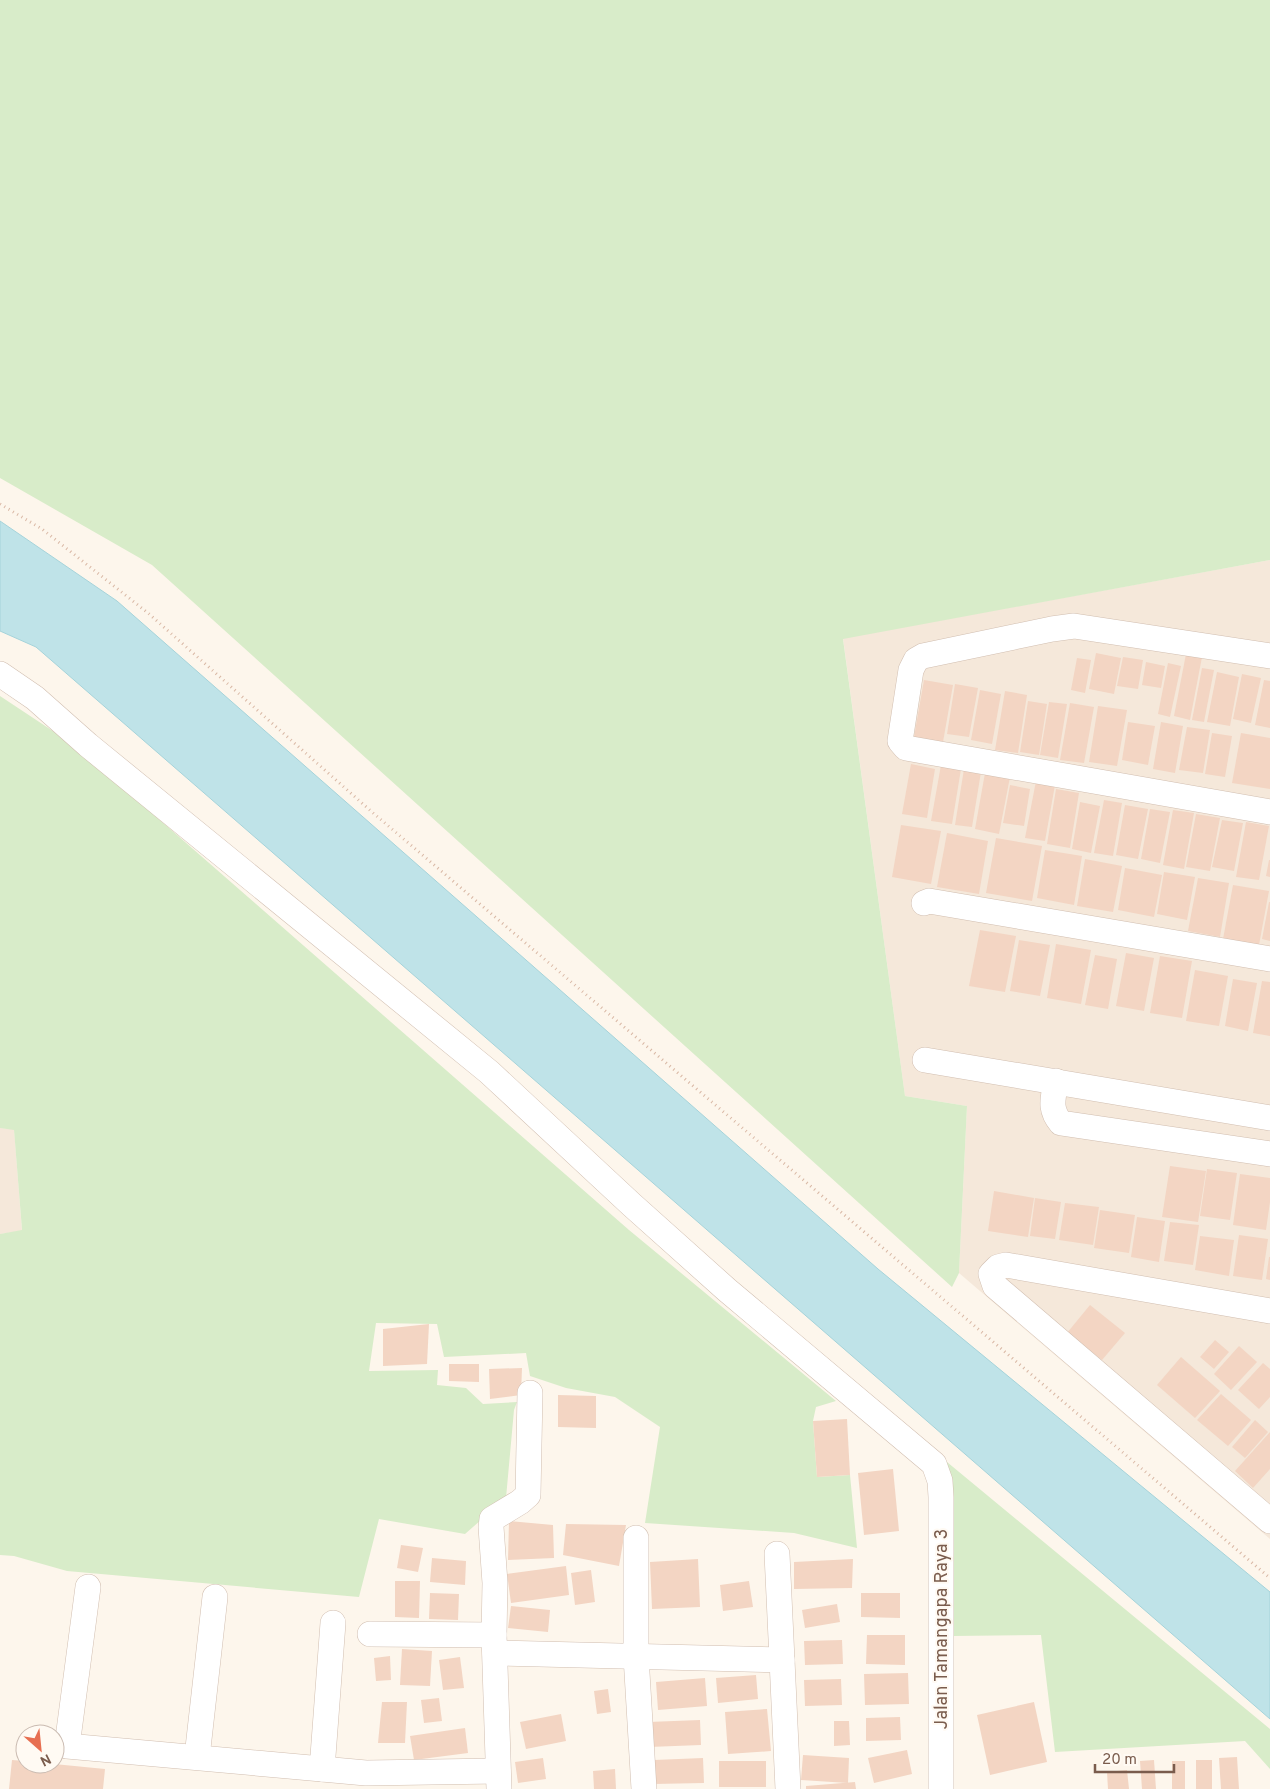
<svg xmlns="http://www.w3.org/2000/svg" width="1270" height="1789" viewBox="0 0 1270 1789" font-family="Overpass,sans-serif">
  <style>
    .residential { fill: #f5e8da }
    .green { fill: #d8ecc9 }
    .water { fill: #bfe3e8; stroke: #a5d3da }
    .building { fill: #f3d5c3 }
    .lines { fill: none; stroke-linecap: round; stroke-linejoin: round }
    .street-casing { stroke: #d1beb0; stroke-width: 26 }
    .path { stroke: #d9b8a5; stroke-width: 3; stroke-dasharray: 1 4; stroke-linecap: butt }
    .street { stroke: #fff; stroke-width: 25 }
    .labels { text-anchor: middle; stroke-width: 4; stroke-linejoin: round; paint-order: stroke }
    .street-label { font-size: 18px; fill: #7a5c4d; stroke: #fffaf3 }
  </style>
  <rect width="100%" height="100%" fill="#fdf6ec"/>
  <g class="residential">
    <polygon points="1270,560 1270,1539 959,1273 967,1106 905,1096 843,638"/>
    <polygon points="0,1128 14,1129 22,1231 0,1234"/>
  </g>
  <g class="green">
    <polygon points="0,0 1270,0 1270,560 843,639 905,1096 967,1106 959,1273 952,1287 152,565 0,478"/>
    <polygon points="0,696 74,745 629,1230 836,1401 816,1407 813,1421 817,1477 850,1475 857,1548 794,1533 645,1523 660,1427 615,1397 566,1388 530,1376 526,1353 444,1357 437,1324 376,1323 369,1371 438,1370 437,1385 466,1388 483,1404 517,1402 514,1410 506,1498 465,1534 379,1519 359,1597 67,1571 14,1556 0,1555 0,1234 22,1230 14,1130 0,1128"/>
    <polygon points="947,1462 1270,1729 1270,1769 1245,1741 1055,1752 1041,1635 952,1636"/>
  </g>
  <polygon class="water" points="0,521 117,601 878,1269 1270,1592 1270,1719 36,647 0,631"/>
  <g class="building">
    <polygon points="1096,653 1121,658 1114,694 1089,689"/>
    <polygon points="1186,654 1202,657 1190,720 1174,716"/>
    <polygon points="1123,657 1143,660 1138,689 1117,686"/>
    <polygon points="1077,658 1091,660 1085,693 1071,690"/>
    <polygon points="1146,662 1165,666 1161,688 1142,685"/>
    <polygon points="1168,663 1181,666 1170,717 1158,714"/>
    <polygon points="1202,668 1214,670 1204,722 1192,720"/>
    <polygon points="1217,672 1239,677 1230,726 1207,722"/>
    <polygon points="1242,674 1261,678 1251,723 1233,719"/>
    <polygon points="924,680 953,685 943,742 914,737"/>
    <polygon points="1264,680 1270,681 1270,728 1255,725"/>
    <polygon points="955,684 978,688 969,737 947,734"/>
    <polygon points="980,690 1001,694 992,744 971,740"/>
    <polygon points="1005,691 1027,695 1018,753 995,750"/>
    <polygon points="1028,701 1047,704 1039,755 1020,752"/>
    <polygon points="1049,702 1067,704 1058,758 1040,755"/>
    <polygon points="1070,703 1094,707 1084,763 1060,760"/>
    <polygon points="1098,706 1127,710 1117,766 1089,762"/>
    <polygon points="1128,722 1155,726 1148,765 1122,760"/>
    <polygon points="1161,722 1183,726 1175,773 1153,769"/>
    <polygon points="1187,727 1210,730 1203,773 1179,770"/>
    <polygon points="1212,733 1232,736 1225,777 1205,774"/>
    <polygon points="1241,733 1270,738 1270,789 1232,783"/>
    <polygon points="911,764 935,769 927,818 902,814"/>
    <polygon points="941,765 961,769 952,824 931,821"/>
    <polygon points="964,769 981,772 972,827 955,825"/>
    <polygon points="985,773 1010,777 999,834 975,829"/>
    <polygon points="1036,781 1055,785 1045,841 1025,838"/>
    <polygon points="1010,785 1030,789 1024,826 1003,823"/>
    <polygon points="1056,789 1079,793 1070,848 1047,844"/>
    <polygon points="1104,800 1122,803 1113,856 1094,853"/>
    <polygon points="1080,802 1100,806 1091,853 1072,849"/>
    <polygon points="1125,805 1148,809 1138,859 1116,855"/>
    <polygon points="1150,809 1170,812 1160,863 1141,859"/>
    <polygon points="1173,810 1194,813 1184,869 1163,865"/>
    <polygon points="1196,814 1220,818 1210,871 1186,867"/>
    <polygon points="1222,820 1243,823 1234,871 1212,867"/>
    <polygon points="1246,822 1269,826 1259,880 1236,877"/>
    <polygon points="901,825 941,831 931,884 892,877"/>
    <polygon points="947,833 988,841 979,894 937,887"/>
    <polygon points="996,838 1042,846 1032,901 986,893"/>
    <polygon points="1045,850 1082,856 1074,905 1037,898"/>
    <polygon points="1085,859 1122,866 1113,912 1077,906"/>
    <polygon points="1269,860 1270,860 1270,877 1266,876"/>
    <polygon points="1125,868 1162,875 1154,917 1118,910"/>
    <polygon points="1164,872 1195,877 1187,920 1157,914"/>
    <polygon points="1198,878 1229,883 1220,937 1188,931"/>
    <polygon points="1233,885 1269,891 1259,945 1223,939"/>
    <polygon points="1269,902 1270,902 1270,941 1262,939"/>
    <polygon points="980,930 1016,936 1005,992 969,986"/>
    <polygon points="1019,940 1050,945 1040,996 1010,991"/>
    <polygon points="1056,944 1091,950 1081,1004 1047,998"/>
    <polygon points="1126,953 1154,958 1144,1011 1116,1006"/>
    <polygon points="1095,955 1117,959 1108,1009 1085,1005"/>
    <polygon points="1160,956 1192,961 1182,1018 1150,1013"/>
    <polygon points="1195,970 1228,976 1219,1026 1186,1021"/>
    <polygon points="1233,979 1257,983 1248,1031 1225,1026"/>
    <polygon points="1262,981 1270,982 1270,1036 1253,1033"/>
    <polygon points="1170,1166 1206,1171 1198,1222 1162,1217"/>
    <polygon points="1207,1169 1237,1173 1230,1220 1200,1216"/>
    <polygon points="1240,1174 1270,1178 1270,1202 1266,1230 1233,1225"/>
    <polygon points="994,1191 1034,1198 1028,1237 988,1231"/>
    <polygon points="1035,1198 1061,1202 1055,1239 1030,1236"/>
    <polygon points="1065,1203 1099,1207 1093,1245 1059,1240"/>
    <polygon points="1100,1210 1135,1215 1129,1253 1094,1248"/>
    <polygon points="1137,1217 1165,1221 1159,1262 1131,1257"/>
    <polygon points="1170,1222 1199,1225 1193,1265 1164,1261"/>
    <polygon points="1239,1235 1268,1239 1262,1280 1233,1276"/>
    <polygon points="1200,1236 1234,1240 1229,1276 1195,1270"/>
    <polygon points="1269,1257 1270,1257 1270,1280 1266,1279"/>
    <polygon points="1090,1305 1125,1333 1102,1360 1067,1333"/>
    <polygon points="429,1324 427,1364 383,1366 383,1329"/>
    <polygon points="1215,1340 1229,1352 1214,1369 1200,1357"/>
    <polygon points="1239,1346 1257,1362 1231,1390 1214,1374"/>
    <polygon points="1181,1357 1220,1391 1195,1418 1157,1385"/>
    <polygon points="1263,1363 1270,1369 1270,1397 1259,1409 1238,1390"/>
    <polygon points="449,1364 479,1364 479,1382 449,1381"/>
    <polygon points="522,1368 521,1395 490,1399 489,1369"/>
    <polygon points="1221,1394 1251,1420 1228,1446 1197,1420"/>
    <polygon points="558,1395 596,1396 596,1428 558,1427"/>
    <polygon points="847,1419 850,1475 817,1477 813,1421"/>
    <polygon points="1255,1420 1268,1432 1245,1458 1232,1447"/>
    <polygon points="1270,1432 1270,1469 1253,1488 1235,1471"/>
    <polygon points="893,1469 899,1531 864,1535 858,1473"/>
    <polygon points="509,1521 553,1525 554,1558 508,1560"/>
    <polygon points="566,1524 626,1525 619,1566 563,1555"/>
    <polygon points="401,1545 423,1548 418,1572 397,1568"/>
    <polygon points="432,1558 466,1561 465,1585 430,1582"/>
    <polygon points="698,1559 700,1607 652,1609 650,1562"/>
    <polygon points="853,1559 852,1588 794,1589 794,1562"/>
    <polygon points="566,1566 569,1595 511,1603 507,1574"/>
    <polygon points="591,1570 595,1602 575,1605 571,1573"/>
    <polygon points="395,1581 420,1581 419,1618 395,1617"/>
    <polygon points="749,1581 753,1607 723,1611 720,1585"/>
    <polygon points="430,1593 459,1594 458,1620 429,1619"/>
    <polygon points="861,1593 900,1593 900,1618 861,1617"/>
    <polygon points="837,1604 840,1622 805,1628 802,1610"/>
    <polygon points="511,1606 550,1610 548,1632 508,1628"/>
    <polygon points="867,1635 905,1635 905,1665 866,1664"/>
    <polygon points="842,1640 843,1664 805,1665 804,1641"/>
    <polygon points="402,1649 432,1651 430,1686 400,1685"/>
    <polygon points="390,1656 391,1680 376,1681 374,1658"/>
    <polygon points="460,1657 464,1688 443,1690 439,1660"/>
    <polygon points="908,1673 909,1704 865,1705 864,1674"/>
    <polygon points="756,1675 758,1699 718,1703 716,1678"/>
    <polygon points="705,1678 707,1706 658,1710 656,1682"/>
    <polygon points="841,1679 842,1705 805,1706 804,1680"/>
    <polygon points="608,1689 611,1712 597,1714 594,1691"/>
    <polygon points="439,1698 442,1721 424,1723 421,1700"/>
    <polygon points="382,1702 407,1702 405,1743 378,1743"/>
    <polygon points="1034,1702 1047,1762 990,1775 977,1715"/>
    <polygon points="767,1709 771,1751 728,1754 725,1712"/>
    <polygon points="561,1714 566,1741 526,1749 520,1722"/>
    <polygon points="900,1717 901,1740 866,1741 866,1718"/>
    <polygon points="700,1720 701,1745 649,1747 648,1722"/>
    <polygon points="834,1721 849,1721 850,1745 834,1746"/>
    <polygon points="465,1728 468,1753 414,1760 410,1736"/>
    <polygon points="907,1750 912,1774 874,1783 868,1758"/>
    <polygon points="803,1755 849,1758 848,1783 801,1780"/>
    <polygon points="1237,1757 1239,1789 1221,1789 1219,1758"/>
    <polygon points="543,1758 546,1779 518,1783 515,1762"/>
    <polygon points="703,1758 704,1783 654,1784 654,1760"/>
    <polygon points="12,1760 25,1761 25,1764 54,1764 105,1769 103,1789 9,1789"/>
    <polygon points="1154,1760 1156,1789 1142,1789 1140,1761"/>
    <rect x="1196" y="1760" width="16" height="29"/>
    <rect x="719" y="1761" width="47" height="26"/>
    <rect x="1172" y="1761" width="13" height="28"/>
    <polygon points="615,1769 616,1789 594,1789 593,1771"/>
    <polygon points="1127,1770 1129,1789 1108,1789 1107,1772"/>
    <polygon points="855,1782 856,1789 806,1789 806,1786"/>
  </g>
  <g class="lines">
    <defs>
      <g id="street">
        <polyline points="1270,656 1074,626 1052,629 923,656 916,660 911,670 900,741 906,748 1270,812"/>
        <polyline points="0,674 35,698 88,745 489,1072 632,1205 727,1290 934,1464 940,1481 941,1497 941,1789"/>
        <polyline points="924,903 929,901 1270,959"/>
        <polyline points="925,1060 1270,1118"/>
        <path d="M1056,1081C1053,1099 1049,1109 1061,1123L1270,1154"/>
        <polyline points="1270,1311 1006,1265 998,1267 991,1274 995,1286 1270,1521"/>
        <polyline points="636,1538 636,1656 644,1789"/>
        <polyline points="777,1554 782,1660"/>
        <polyline points="88,1587 67,1746 366,1773 498,1771"/>
        <polyline points="370,1634 494,1635"/>
        <polyline points="495,1653 782,1660 788,1789"/>
        <polyline points="197,1757 215,1597"/>
        <polyline points="322,1769 333,1623"/>
        <polyline points="499,1789 494,1635 495,1583 491,1527 492,1519 520,1502 528,1495 530,1393"/>
      </g>
    </defs>
    <use href="#street" class="street-casing"/>
    <polyline class="path" points="0,504 42,529 148,613 372,812 1270,1578"/>
    <use href="#street" class="street"/>
  </g>
  <g class="labels">
    <g class="street-label">
      <text transform="translate(941 1629) rotate(-90)" y="6">Jalan Tamangapa Raya 3</text>
    </g>
  </g>
  <g transform="translate(40 1749) rotate(153)"><circle r="24" fill="#fffaf3" stroke="#cabbb1"/>
  <path d="M0-4L9 19L0 12L-9 19Z" fill="#e76f51"/>
  <text y="-8" font-size="14" font-weight="bold" text-anchor="middle" fill="#7a5c4d">N</text>
  </g>
  <path d="M1095 1764v8h79v-8" fill="none" stroke="#7a5c4d" stroke-width="2.5"/>
  <text x="1102" y="1764" font-size="15" fill="#7a5c4d" stroke="#fffaf3" stroke-width="4" paint-order="stroke">20 m</text>
</svg>
